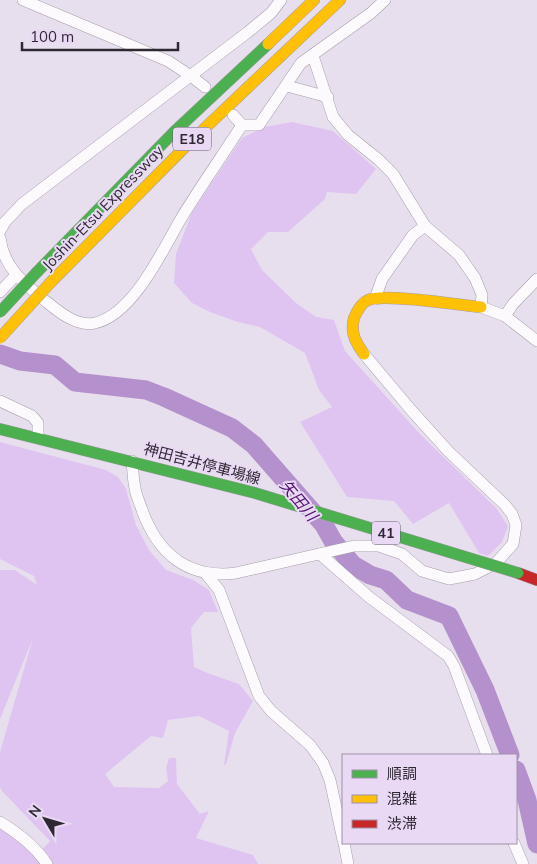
<svg xmlns="http://www.w3.org/2000/svg" width="537" height="864" viewBox="0 0 537 864" font-family="Mulish,'Noto Sans JP',sans-serif">
  <style>
    .green { fill: #dfc4f2 }
    .lines { fill: none; stroke-linecap: round; stroke-linejoin: round }
    .river { stroke: #b491cc; stroke-width: 19 }
    .street-casing { stroke: #a49da8; stroke-width: 12 }
    .fast-casing { stroke: #a49da8; stroke-width: 12 }
    .slow-casing { stroke: #a49da8; stroke-width: 12 }
    .jam-casing { stroke: #a49da8; stroke-width: 12 }
    .street { stroke: #fcfafc; stroke-width: 11 }
    .fast { stroke: #4caf50; stroke-width: 11 }
    .slow { stroke: #ffc107; stroke-width: 11 }
    .jam { stroke: #c62828; stroke-width: 11 }
    .fast-bridge-casing { stroke: #a49da8; stroke-width: 12; stroke-linecap: butt }
    .slow-bridge-casing { stroke: #a49da8; stroke-width: 12; stroke-linecap: butt }
    .fast-bridge { stroke: #4caf50; stroke-width: 11 }
    .slow-bridge { stroke: #ffc107; stroke-width: 11 }
    .labels { text-anchor: middle; stroke-width: 4; stroke-linejoin: round; paint-order: stroke }
    .shield { fill: #e9d9f4; stroke: #665d6d; stroke-width: 1 }
    .shield-label { font-size: 14px; font-weight: bold; fill: #2e2833 }
    .street-label { font-size: 15px; fill: #2e2833; stroke: #e9d9f4 }
    .water-label { font-size: 16px; font-style: italic; fill: #501070; stroke: #e9d9f4 }
  </style>
  <rect width="100%" height="100%" fill="#e8dfee"/>
  <g class="green">
    <polygon points="292,122 333,131 376,169 356,194 327,192 325,199 288,232 268,232 251,249 262,270 296,303 316,317 334,320 345,351 421,435 496,508 508,526 502,542 488,556 479,553 449,503 413,524 394,501 347,497 300,422 332,407 319,390 305,353 260,327 238,322 210,312 192,303 174,283 176,254 192,212 242,138 264,127"/>
    <polygon points="0,442 106,470 118,477 126,489 136,525 149,550 166,570 193,580 209,590 218,612 204,612 191,628 194,667 210,674 239,684 253,701 235,733 226,764 224,765 229,731 199,716 168,720 163,738 151,736 105,774 114,787 159,788 168,781 166,768 169,758 176,758 177,784 200,814 209,811 196,838 253,855 258,864 0,864 0,828 37,855 50,841 1,790 0,786 0,752 33,638 0,719 0,570 15,570 37,585 34,576 0,559"/>
  </g>
  <g class="lines">
    <g class="river">
      <polyline points="0,354 20,361 55,365 75,382 146,390 164,397 232,428 254,445 324,525 333,541 353,565 370,575 386,580 407,600 449,616 485,690 510,755"/>
      <polyline points="516,770 527,800 537,844"/>
    </g>
    <defs>
      <g id="street">
        <polyline points="23,0 168,61 191,76 205,87"/>
        <polyline points="313,56 333,117 348,135 379,160 393,174 425,226 459,255 475,278 482,295 481,307 505,316 537,341"/>
        <polyline points="287,86 328,97"/>
        <polyline points="233,115 242,125 259,125 301,63 371,13 385,0"/>
        <polyline points="0,231 5,222 22,204 248,32 271,13 281,0"/>
        <path d="M0,238C4,269 25,284 48,303C60,313 78,327 95,323C134,314 163,249 182,217C201,186 222,156 242,125"/>
        <polyline points="0,292 16,275"/>
        <polyline points="375,299 382,279 413,235 425,226"/>
        <polyline points="505,316 513,304 537,279"/>
        <polyline points="0,401 32,416 38,423 38,438"/>
        <path d="M132,461C133,470 133,479 135,488C136,496 140,503 142,510C158,554 188,579 236,573L354,546H379L402,554L422,571L449,579L475,574L496,563L513,544L516,525L512,514L505,505L448,451L411,410L364,354"/>
        <polyline points="320,554 369,597 448,656 454,666 487,755"/>
        <polyline points="206,574 219,590 259,696 271,711 310,745 323,763 330,780 343,840"/>
        <path d="M0,822C18,833 36,847 47,864"/>
        <polyline points="344,843 348,864"/>
        <polyline points="514,843 523,864"/>
      </g>
      <g id="fast">
        <polyline points="37,272 174,132 268,44"/>
        <polyline points="0,429 255,493"/>
      </g>
      <g id="slow">
        <polyline points="268,44 314,0"/>
        <polyline points="50,283 186,146 340,0"/>
        <path d="M364,354C356,343 350,333 354,318C357,311 361,303 368,300C384,293 459,305 481,307"/>
      </g>
      <polyline id="jam" points="518,573 537,580"/>
    </defs>
    <use href="#street" class="street-casing"/>
    <use href="#fast" class="fast-casing"/>
    <use href="#slow" class="slow-casing"/>
    <use href="#jam" class="jam-casing"/>
    <use href="#street" class="street"/>
    <use href="#fast" class="fast"/>
    <use href="#slow" class="slow"/>
    <use href="#jam" class="jam"/>
    <defs>
      <g id="fast-bridge">
        <polyline points="0,312 37,272"/>
        <polyline points="255,493 518,573"/>
      </g>
      <polyline id="slow-bridge" points="0,338 50,283"/>
    </defs>
    <use href="#fast-bridge" class="fast-bridge-casing"/>
    <use href="#slow-bridge" class="slow-bridge-casing"/>
    <use href="#fast-bridge" class="fast-bridge"/>
    <use href="#slow-bridge" class="slow-bridge"/>
  </g>
  <g class="labels">
    <g class="shield">
      <rect x="173" y="127.5" width="38" height="23" rx="4"/>
      <rect x="372" y="521.5" width="28" height="23" rx="4"/>
    </g>
    <g class="shield-label">
      <text x="192" y="144">E18</text>
      <text x="386" y="538">41</text>
    </g>
    <g class="street-label">
      <text transform="translate(103 208) rotate(-46)" y="5">Joshin-Etsu Expressway</text>
      <text transform="translate(202 464) rotate(15)" y="5">神田吉井停車場線</text>
    </g>
    <g class="water-label">
      <text transform="translate(299 500) rotate(50)" y="6">矢田川</text>
    </g>
  </g>
  <rect x="342" y="754" width="175" height="90" fill="#e9d9f4" stroke="#9e92a7"/>
  <rect x="352" y="770" width="25" height="8" fill="#4caf50" stroke="#9e92a7"/>
  <text x="387" y="779" font-size="15" fill="#2e2833">順調</text>
  <rect x="352" y="795" width="25" height="8" fill="#ffc107" stroke="#9e92a7"/>
  <text x="387" y="804" font-size="15" fill="#2e2833">混雑</text>
  <rect x="352" y="820" width="25" height="8" fill="#c62828" stroke="#9e92a7"/>
  <text x="387" y="829" font-size="15" fill="#2e2833">渋滞</text>
  <g transform="translate(45 819) rotate(308)" stroke="#e9d9f4" stroke-width="4" paint-order="stroke">
  <path d="M0-4L9 19L0 12L-9 19Z" fill="#2e2833"/>
  <text y="-8" font-size="14" font-weight="bold" text-anchor="middle" fill="#2e2833">N</text>
  </g>
  <path d="M22 42v8h156v-8" fill="none" stroke="#2e2833" stroke-width="2.5"/>
  <text x="30" y="42" font-size="15" fill="#2e2833" stroke="#e9d9f4" stroke-width="4" paint-order="stroke">100 m</text>
</svg>
